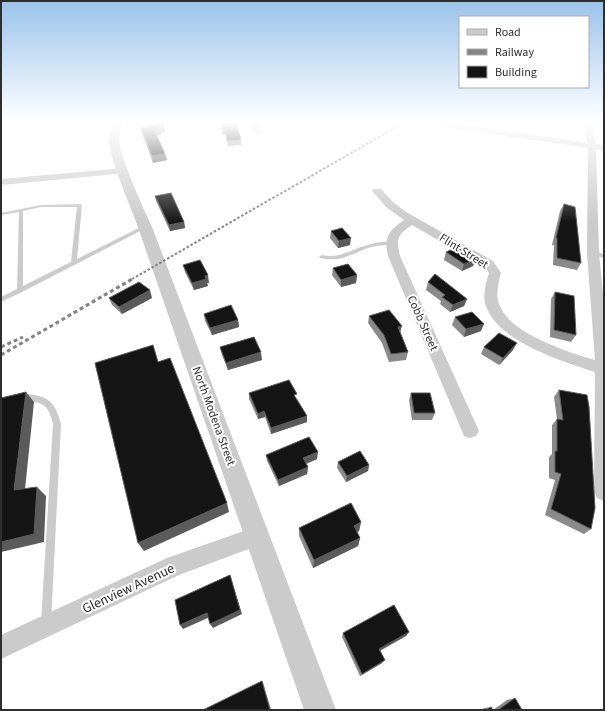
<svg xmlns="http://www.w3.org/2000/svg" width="605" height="711" viewBox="0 0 605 711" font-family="'Source Sans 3',sans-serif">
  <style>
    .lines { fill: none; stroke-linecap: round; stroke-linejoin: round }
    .service { fill: #cbcbcb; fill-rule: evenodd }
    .minor { fill: #cbcbcb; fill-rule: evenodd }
    .tertiary { fill: #cbcbcb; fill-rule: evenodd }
    .rail-far1 { stroke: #838383; stroke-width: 2; stroke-dasharray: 2.5 2; stroke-linecap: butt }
    .rail { stroke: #838383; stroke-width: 3; stroke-dasharray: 4 3; stroke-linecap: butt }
    .wall { fill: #8a8a8a }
    .shaded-wall { fill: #5b5b5b }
    .building { fill: #151515; stroke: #5b5b5b }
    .labels { text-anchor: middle; stroke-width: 4; stroke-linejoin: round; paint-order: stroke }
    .street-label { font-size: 12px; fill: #2e2e2e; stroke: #fff }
    .near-street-label { font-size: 14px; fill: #2e2e2e; stroke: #fff }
  </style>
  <rect width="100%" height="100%" fill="#fff"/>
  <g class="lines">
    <g class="service">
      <path d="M80,204L82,205L77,259L145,225L148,227L22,292L1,302V297L17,289L19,212L1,215V213L41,205ZM41,207H77L71,262L23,286V211Z"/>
      <path d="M391,241L394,243L393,244C386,246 378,245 371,247C352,253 342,263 320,258L319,257L322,255C341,259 351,249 368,245C376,242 383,242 391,241Z"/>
      <polygon points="593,251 604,254 604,258 591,254 590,253"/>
      <path d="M21,393C46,396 54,398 61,424L51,622L50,626L46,627L42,626L41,622L53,424C47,398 39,405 18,398L17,396L18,394Z"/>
    </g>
    <g class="minor">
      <polygon points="250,122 258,122 262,133 261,135 255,135"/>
      <path d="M436,122H446L587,143L584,122H592L596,144L604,145V151L596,149L599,253L604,303V501L597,498L594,492L595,372C562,361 495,341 485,303C483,293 486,283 489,273L485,267L412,225C397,235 396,239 400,256L479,431L476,436L470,438L464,436L388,256C384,237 388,231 404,220L386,207L372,191L373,189H381L393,202L406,212L493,261L501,273C498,284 495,296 500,306C511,334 568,352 595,360L587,253L588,148L445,127Z"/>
      <polygon points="123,168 126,169 128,171 126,173 1,185 1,179"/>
      <polygon points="258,526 265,529 268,536 265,543 179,575 1,659 1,635 167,558"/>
    </g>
    <path class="tertiary" d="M113,122H123C122,127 120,132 119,137C118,154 144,209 152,227L336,710H304L138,227C132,209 107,154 109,138C110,132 112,127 113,122Z"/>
    <polyline class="rail-far1" points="132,279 405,122"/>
    <g class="rail">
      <polyline points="1,347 23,337"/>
      <polyline points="1,355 134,278"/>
    </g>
  </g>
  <g class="wall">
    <polygon points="220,122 236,122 241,140 241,145 228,146 226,134 223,135"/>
    <polygon points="141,128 165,132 161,133 161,135 157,135 165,154 167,160 153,163 142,134"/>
    <polygon points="155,196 184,222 185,228 170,231 156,201"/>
    <polygon points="564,204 581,263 577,270 553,265 554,245 552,245 560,211"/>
    <polygon points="331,231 350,245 338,248 330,238"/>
    <polygon points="446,252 476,259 473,266 462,271 444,260"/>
    <polygon points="183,265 209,283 207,283 208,286 194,290 185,272"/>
    <polygon points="333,268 357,275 356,283 341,287 332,275"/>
    <polygon points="428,282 467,299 464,306 450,312 440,304 441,301 426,290"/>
    <polygon points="555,292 576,335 571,342 550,337 551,299"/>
    <polygon points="109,298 152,298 122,314 112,305"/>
    <polygon points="204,314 238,320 239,327 212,335 205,321"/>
    <polygon points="369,316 408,352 406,360 389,362 382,343 368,323"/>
    <polygon points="455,317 481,331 464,337 452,325"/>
    <polygon points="220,347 262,360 228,370 222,355"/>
    <polygon points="484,347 513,350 499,365 481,354"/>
    <polygon points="559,390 591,529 584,534 545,515 555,480 549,478 549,457 552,454 552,425 557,419 554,397"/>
    <polygon points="249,393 297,399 307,416 307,422 271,434 265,417 258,419 249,399"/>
    <polygon points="411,393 435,413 432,420 412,420 409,400"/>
    <polygon points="266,455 317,459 306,464 308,467 307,474 279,486 267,461"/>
    <polygon points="338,462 369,465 368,471 346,482 337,468"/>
    <polygon points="361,522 359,531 357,532 360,538 358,546 313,568 299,536 299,528"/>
    <polygon points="409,632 406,636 380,651 382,663 360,676 342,637 343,633"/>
    <polygon points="515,698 522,710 481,710 484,708 491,707 493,710 507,700"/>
  </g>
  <g class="shaded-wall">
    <polygon points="163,122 164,122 165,132 161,133 161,135 156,136 154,129 159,127"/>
    <polygon points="225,129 226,134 223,135 222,130"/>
    <polygon points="165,154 167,160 153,163 152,156"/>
    <polygon points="184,222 185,228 170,231 169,225"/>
    <polygon points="351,238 350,245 338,248 339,241"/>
    <polygon points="476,259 473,266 462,271 464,264"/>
    <polygon points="208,275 209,283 207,283 208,286 194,290 192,283 205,276"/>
    <polygon points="357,275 356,283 341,287 341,280"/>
    <polygon points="150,290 152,298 122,314 119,307"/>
    <polygon points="467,299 464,306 450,312 453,305"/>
    <polygon points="238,320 239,327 212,335 210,328"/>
    <polygon points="484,324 481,331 464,337 466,329"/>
    <polygon points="402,326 400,333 398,327"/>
    <polygon points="517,343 513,350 499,365 503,358"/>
    <polygon points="261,352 262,360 228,370 226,363"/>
    <polygon points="26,392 34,402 24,499 14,490"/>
    <polygon points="264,411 265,417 258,419 258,414"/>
    <polygon points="307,416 307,422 271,434 271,428"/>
    <polygon points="318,452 317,459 303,465 303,458"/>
    <polygon points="369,465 368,471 346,482 347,476"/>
    <polygon points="308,467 307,474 279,486 278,480"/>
    <polygon points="37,487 46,496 44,542 1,552 1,542"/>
    <polygon points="227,503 229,512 144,551 138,543"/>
    <polygon points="361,522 359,531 352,534 354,526"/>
    <polygon points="360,538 358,546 313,568 314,560"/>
    <polygon points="230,575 242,614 213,628 210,624"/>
    <polygon points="207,613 210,617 183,629 180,625"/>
    <polygon points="409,632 406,636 377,652 379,649"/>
    <polygon points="385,660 382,663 360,676 362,674"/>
    <polygon points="262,681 263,683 271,710 270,710"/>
  </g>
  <g class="building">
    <polygon points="147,122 163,122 163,126 159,127 159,129 154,129 165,154 152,156 141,128 148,127"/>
    <polygon points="220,122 236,122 241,140 227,141 225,129 222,130"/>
    <polygon points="171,193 184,222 169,225 155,196"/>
    <polygon points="564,204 575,207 581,263 557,258 557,238 556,238"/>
    <polygon points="342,228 351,238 339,241 331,231"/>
    <polygon points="458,247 476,259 464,264 446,252"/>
    <polygon points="200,260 208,275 205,276 206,279 192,283 183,265"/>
    <polygon points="348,264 357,275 341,280 333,268"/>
    <polygon points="435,274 467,299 453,305 442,297 445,295 428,282"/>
    <polygon points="139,282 150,290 119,307 109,298"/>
    <polygon points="555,292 574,296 576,335 554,330"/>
    <polygon points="231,305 238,320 210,328 204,314"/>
    <polygon points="389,310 402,326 398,327 408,352 391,354 384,335 369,316"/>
    <polygon points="472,312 484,324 466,329 455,317"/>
    <polygon points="499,333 517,343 503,358 484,347"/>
    <polygon points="254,337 261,352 226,363 220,347"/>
    <polygon points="153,345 158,362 170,358 227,503 138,543 95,363"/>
    <polygon points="289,380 297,394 294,395 307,416 271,428 264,411 258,414 249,393"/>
    <polygon points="559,390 587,395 589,407 595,508 591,529 551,509 561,474 555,472 555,451 557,451 557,419 563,420"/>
    <polygon points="26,392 14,490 37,487 34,534 1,542 1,398"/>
    <polygon points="411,393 430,393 435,413 414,413"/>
    <polygon points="309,437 318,452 303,458 308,467 278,480 266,455"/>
    <polygon points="360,451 369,465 347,476 338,462"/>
    <polygon points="351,503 361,522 354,526 360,538 314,560 299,528"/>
    <polygon points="230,575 240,610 210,624 207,613 180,625 175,600"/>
    <polygon points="394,605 409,632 379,649 385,660 362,674 343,633"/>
    <polygon points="262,681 270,710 203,710"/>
    <polygon points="515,698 522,710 498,710"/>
    <polygon points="491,707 493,710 486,710"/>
  </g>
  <linearGradient id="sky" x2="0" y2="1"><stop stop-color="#9ac2ea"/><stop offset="0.55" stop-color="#fff"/><stop offset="1" stop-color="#fff" stop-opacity="0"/></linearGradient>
  <rect width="605" height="222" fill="url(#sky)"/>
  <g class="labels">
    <g class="street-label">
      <text transform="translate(464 251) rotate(32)" y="4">Flint Street</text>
      <text transform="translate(423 323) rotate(66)" y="4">Cobb Street</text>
      <text transform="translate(214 416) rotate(70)" y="4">North Modena Street</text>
    </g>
    <g class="near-street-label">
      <text transform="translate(128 588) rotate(-25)" y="5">Glenview Avenue</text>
    </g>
  </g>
  <rect width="605" height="711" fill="none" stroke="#2e2e2e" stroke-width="4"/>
  <rect x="459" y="16" width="130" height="72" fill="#ffffff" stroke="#ababab"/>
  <rect x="467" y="29" width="20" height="6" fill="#cbcbcb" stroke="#ababab"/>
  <text x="495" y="36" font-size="12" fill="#2e2e2e">Road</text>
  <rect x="467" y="49" width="20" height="6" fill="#838383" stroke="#ababab"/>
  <text x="495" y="56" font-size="12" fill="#2e2e2e">Railway</text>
  <rect x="467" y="66" width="20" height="12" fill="#151515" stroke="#ababab"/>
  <text x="495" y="76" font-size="12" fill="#2e2e2e">Building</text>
</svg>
